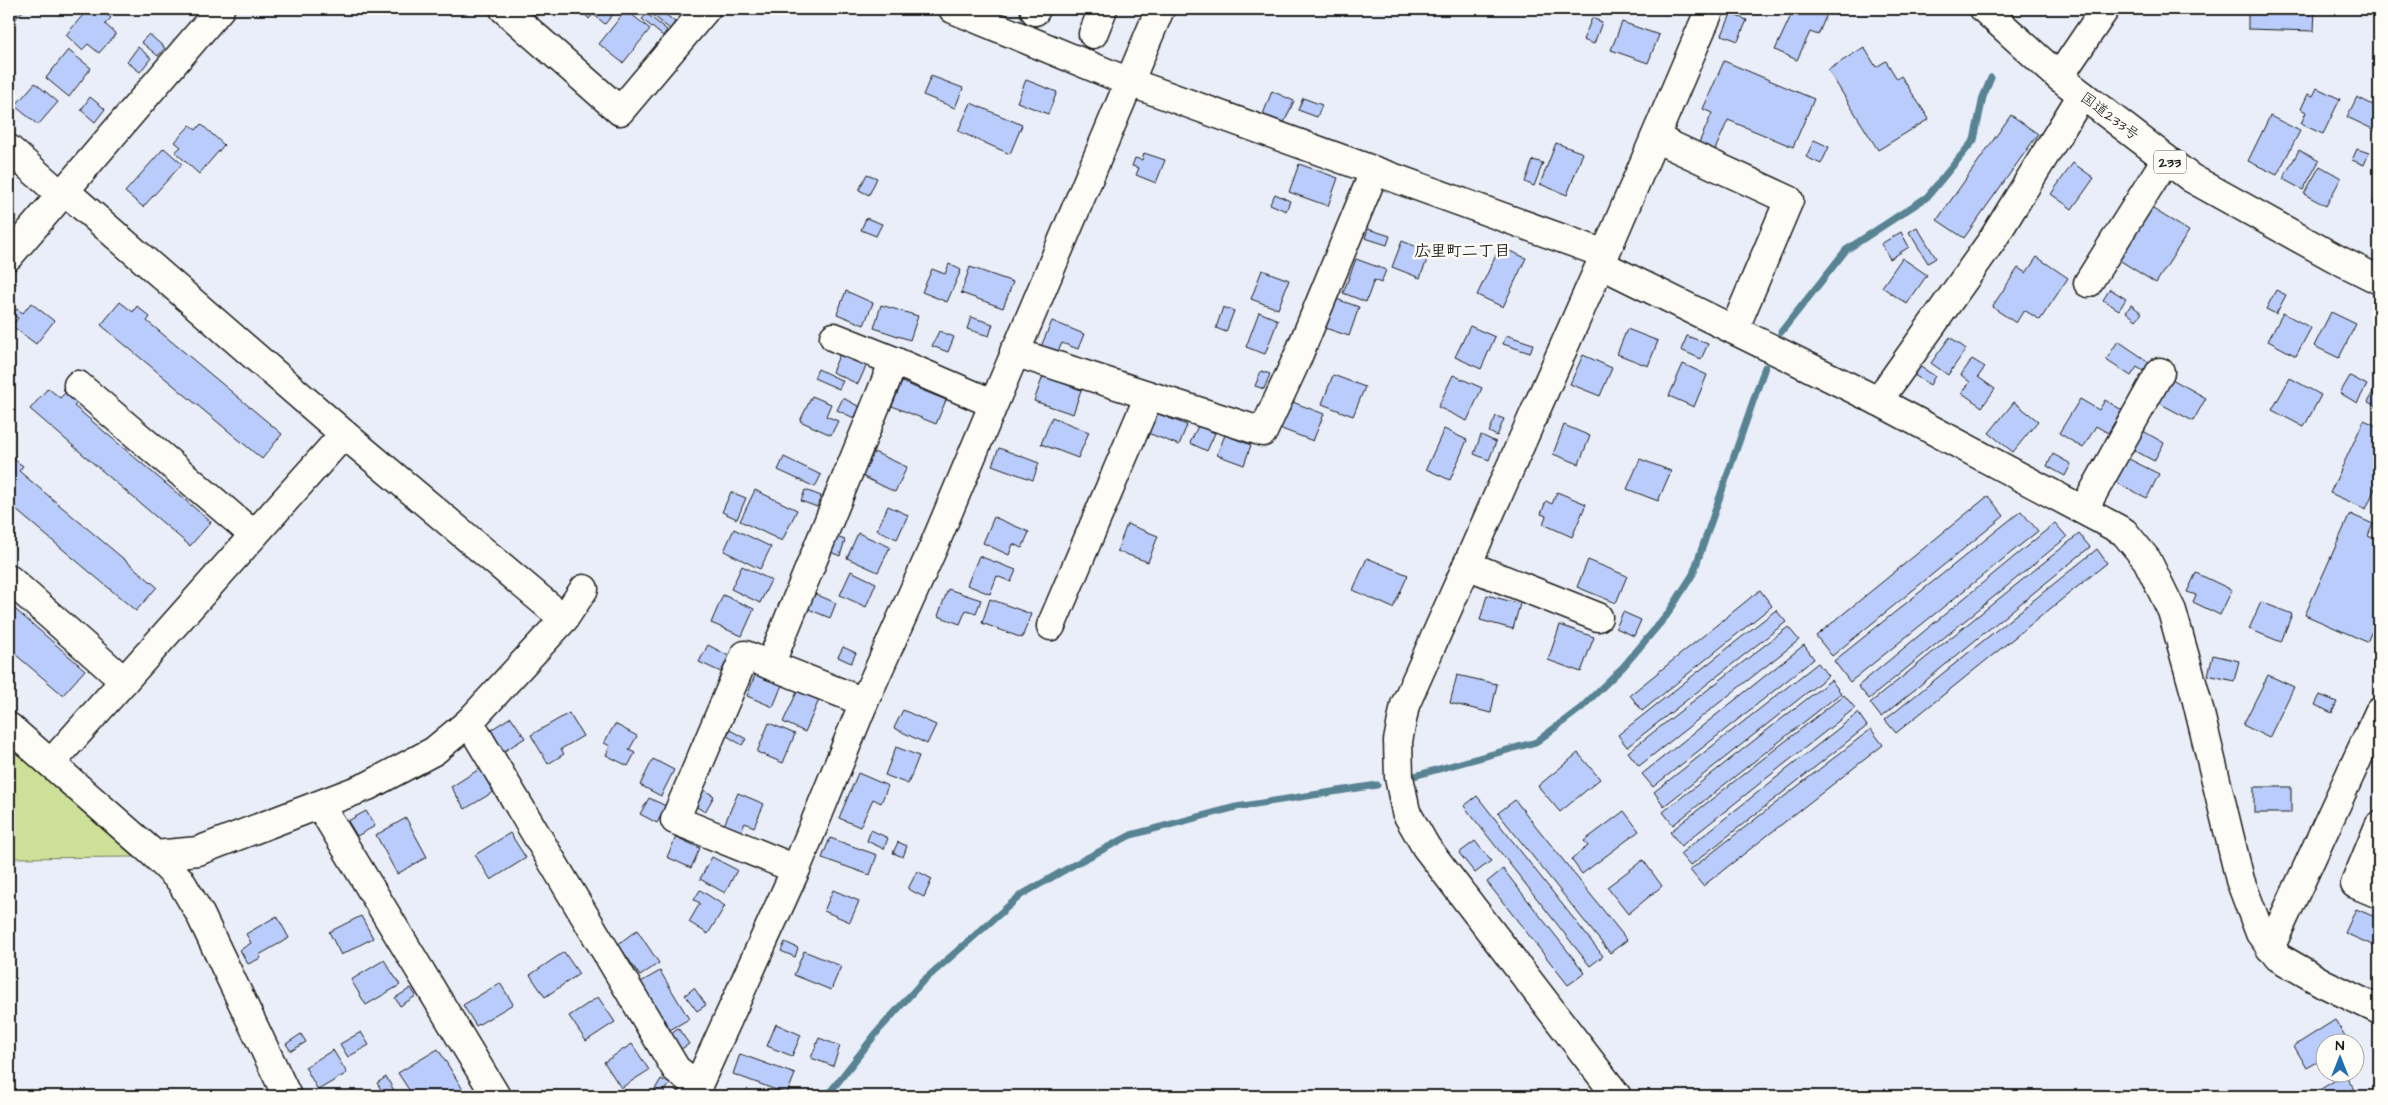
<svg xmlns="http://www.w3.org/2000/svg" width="2388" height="1105" viewBox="0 0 2388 1105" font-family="'Architects Daughter','Klee One',sans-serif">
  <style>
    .green { fill: #cce197; stroke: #747e5a }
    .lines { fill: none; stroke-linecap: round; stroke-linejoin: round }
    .stream { stroke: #598393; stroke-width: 7 }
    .building { fill: #b9ccfb; stroke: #1c1c1c }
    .minor-casing { stroke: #1c1c1c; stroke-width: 31 }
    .highway-casing { stroke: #1c1c1c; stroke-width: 31 }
    .path { stroke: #1c1c1c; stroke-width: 3; stroke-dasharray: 1 4; stroke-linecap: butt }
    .minor { stroke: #fdfcf7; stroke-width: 28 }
    .highway { stroke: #fdfcf7; stroke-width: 28 }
    .labels { text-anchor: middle; stroke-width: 5; stroke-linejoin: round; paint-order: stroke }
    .shield { fill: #fdfcf7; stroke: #605f5e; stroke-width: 1 }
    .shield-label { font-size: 14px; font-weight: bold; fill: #1c1c1c }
    .street-label { font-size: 15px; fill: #1c1c1c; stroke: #fdfcf7 }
    .neighbourhood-label { font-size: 16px; font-weight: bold; fill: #1c1c1c; stroke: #fdfcf7 }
  </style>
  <rect width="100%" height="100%" fill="#e9eef8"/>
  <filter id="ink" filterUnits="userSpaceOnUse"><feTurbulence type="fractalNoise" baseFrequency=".02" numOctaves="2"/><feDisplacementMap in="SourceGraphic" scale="10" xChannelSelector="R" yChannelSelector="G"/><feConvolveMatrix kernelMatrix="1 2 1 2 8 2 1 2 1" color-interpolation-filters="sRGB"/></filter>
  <g filter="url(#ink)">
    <polygon class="green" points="9,747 134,857 9,858"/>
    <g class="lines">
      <g class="stream">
        <polyline points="1781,332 1846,250 1927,197 1974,140 1983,97 1991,78"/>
        <polyline points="1414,776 1536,742 1581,708 1623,667 1667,615 1693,574 1765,367"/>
        <polyline points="827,1096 878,1031 922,982 1021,895 1077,863 1131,835 1236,807 1377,785"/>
      </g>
    </g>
    <g class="building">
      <polygon points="9,9 23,11 9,26"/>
      <polygon points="88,9 100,9 111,18 105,24 116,34 99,53 88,44 82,50 66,35"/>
      <polygon points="580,9 617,9 605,24 593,14 589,19"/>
      <polygon points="654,9 659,9 675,22 670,29 650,13"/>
      <polygon points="1794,9 1829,9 1818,35 1810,32 1797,60 1775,50"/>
      <polygon points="2248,9 2315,9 2314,31 2248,29"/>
      <polygon points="626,10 650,29 623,63 599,44"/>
      <polygon points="647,14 667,30 663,36 642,19"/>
      <polygon points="1731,14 1747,20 1738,41 1722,35"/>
      <polygon points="1592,18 1602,22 1594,44 1583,40"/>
      <polygon points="1622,22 1659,35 1648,63 1611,50"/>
      <polygon points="149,34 165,48 158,56 141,42"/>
      <polygon points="138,47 151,58 140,72 127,62"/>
      <polygon points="1864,47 1876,67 1886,61 1897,79 1901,76 1929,119 1878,150 1828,70"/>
      <polygon points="68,50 91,68 69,97 46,78"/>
      <polygon points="1724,61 1814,99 1793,147 1728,120 1714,152 1698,145 1712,113 1703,109"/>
      <polygon points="931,76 963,88 955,108 923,95"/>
      <polygon points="1026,80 1057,92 1048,114 1017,102"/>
      <polygon points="35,83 58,102 38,125 15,106"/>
      <polygon points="2317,88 2340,99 2323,134 2301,124 2306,112 2301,109 2308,94 2313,96"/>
      <polygon points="1272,91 1294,101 1283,125 1262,117"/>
      <polygon points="90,97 105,109 95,122 81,110"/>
      <polygon points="2357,97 2375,106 2379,98 2379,132 2347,117"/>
      <polygon points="1303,98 1322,105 1317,117 1298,110"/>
      <polygon points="971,103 1022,125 1010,154 958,131"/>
      <polygon points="2011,115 2038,134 1964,238 1937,220"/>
      <polygon points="2270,116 2300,131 2277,175 2248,161"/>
      <polygon points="201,124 224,145 199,174 175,152 181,147 175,142 190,125 196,130"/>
      <polygon points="1814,140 1829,147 1821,164 1806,157"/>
      <polygon points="1556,143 1583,153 1567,195 1540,184"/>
      <polygon points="164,148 182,164 143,207 125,192"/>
      <polygon points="2357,149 2369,153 2364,165 2352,160"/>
      <polygon points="2299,150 2319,161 2303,190 2283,179"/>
      <polygon points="1144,153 1165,160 1156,183 1136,175 1139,168 1132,166 1135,158 1142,160"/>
      <polygon points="1533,160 1543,163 1534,186 1525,182"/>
      <polygon points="2073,163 2094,178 2072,209 2051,194"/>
      <polygon points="1299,164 1338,178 1328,206 1289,192"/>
      <polygon points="2320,166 2341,178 2326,206 2304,194"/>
      <polygon points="867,174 877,178 869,195 859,190"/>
      <polygon points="2379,189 2379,208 2372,205"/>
      <polygon points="1275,194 1290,201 1286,211 1270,204"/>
      <polygon points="2148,206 2189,231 2156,283 2116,258"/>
      <polygon points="866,218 882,224 876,236 861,230"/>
      <polygon points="1917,227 1936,258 1928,263 1909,232"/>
      <polygon points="1368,229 1390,236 1387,245 1365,238"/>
      <polygon points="1901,232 1909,247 1890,259 1881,244"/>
      <polygon points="1402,241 1430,252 1420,278 1392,267"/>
      <polygon points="1500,247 1526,258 1503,307 1477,295"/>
      <polygon points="2037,257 2068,278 2040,320 2024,310 2016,323 1992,307 2018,268 2026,273"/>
      <polygon points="1902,258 1927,275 1907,304 1882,287"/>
      <polygon points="1356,259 1386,270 1381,283 1374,280 1366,302 1343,293"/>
      <polygon points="949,264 961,270 947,302 922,292 932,269 945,274"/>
      <polygon points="970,267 1013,282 1003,308 961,293"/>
      <polygon points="1262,270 1289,280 1278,309 1251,299"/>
      <polygon points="2110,289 2126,299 2119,310 2103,300"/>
      <polygon points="2276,290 2286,295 2276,314 2266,309"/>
      <polygon points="846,291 873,303 864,325 837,314"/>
      <polygon points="1336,299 1359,307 1349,336 1325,328"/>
      <polygon points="120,302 133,312 137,306 150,317 147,321 282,434 262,459 101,325"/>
      <polygon points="31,303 54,321 36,344 12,326 18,318 13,314 17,309 23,313"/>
      <polygon points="881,305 918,316 910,340 874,328"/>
      <polygon points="2131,305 2142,313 2136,320 2126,312"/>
      <polygon points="1223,307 1234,311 1226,332 1216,328"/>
      <polygon points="1259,312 1278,320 1265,354 1246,347"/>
      <polygon points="2331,312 2356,324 2339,358 2314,346"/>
      <polygon points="2283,313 2311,328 2296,356 2268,341"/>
      <polygon points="971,317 993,324 989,336 967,329"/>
      <polygon points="1052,321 1084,334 1078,349 1062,343 1055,358 1039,351"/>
      <polygon points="1470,326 1495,337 1481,369 1455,357"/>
      <polygon points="1627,329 1658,341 1648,366 1617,354"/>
      <polygon points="939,331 954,337 948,352 932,346"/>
      <polygon points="1506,335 1533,344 1530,353 1503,344"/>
      <polygon points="1687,336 1708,344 1701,359 1681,350"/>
      <polygon points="1950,337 1966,349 1948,375 1931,363"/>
      <polygon points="2118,341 2149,362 2143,371 2137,367 2131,376 2106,360"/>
      <polygon points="841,351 868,362 858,384 832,372"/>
      <polygon points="1583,355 1612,368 1600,396 1570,384"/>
      <polygon points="1972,359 1985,367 1978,377 1995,389 1982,407 1962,393 1970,382 1961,375"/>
      <polygon points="1683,364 1707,375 1694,407 1669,396"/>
      <polygon points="1919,366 1935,376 1930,385 1914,375"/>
      <polygon points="818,369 843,381 839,389 814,378"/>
      <polygon points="1261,371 1270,374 1264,389 1255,386"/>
      <polygon points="1333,375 1365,387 1353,416 1322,404"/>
      <polygon points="1453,375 1482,388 1467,421 1438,407"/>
      <polygon points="1043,376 1081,390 1073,414 1034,401"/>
      <polygon points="2350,376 2367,385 2357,403 2340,393"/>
      <polygon points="2290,378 2321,395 2304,427 2272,410"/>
      <polygon points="2172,379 2206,398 2193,421 2159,403"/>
      <polygon points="2379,379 2379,407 2368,402"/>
      <polygon points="902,382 946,400 936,424 892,406"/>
      <polygon points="48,388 60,398 66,392 78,402 74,406 211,522 190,546 30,409"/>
      <polygon points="812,396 831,404 826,416 838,421 831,435 800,421"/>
      <polygon points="843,398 860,407 854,418 837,410"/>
      <polygon points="2080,399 2099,410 2105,400 2122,410 2108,433 2096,426 2083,448 2059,433"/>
      <polygon points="1290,401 1324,414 1313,441 1279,428"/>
      <polygon points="2014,402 2038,421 2013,452 1989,433"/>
      <polygon points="1153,412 1187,425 1179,445 1145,432"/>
      <polygon points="1496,416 1504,419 1497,436 1489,432"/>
      <polygon points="1052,417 1089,432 1078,458 1041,444"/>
      <polygon points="2364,420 2379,427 2379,479 2366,509 2330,493"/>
      <polygon points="1564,425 1590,436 1579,464 1553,454"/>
      <polygon points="1198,426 1215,433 1207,451 1190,443"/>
      <polygon points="1444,429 1467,440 1450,480 1426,469"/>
      <polygon points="2143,431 2164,443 2154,461 2132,449"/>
      <polygon points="1225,435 1251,445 1244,465 1217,455"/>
      <polygon points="1481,435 1496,442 1489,460 1474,454"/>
      <polygon points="999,448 1039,463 1033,480 992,465"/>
      <polygon points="874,452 907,467 895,492 862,476"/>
      <polygon points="2053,454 2071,464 2065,476 2047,466"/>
      <polygon points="11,457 23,466 19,471 157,587 136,611 9,504 9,459"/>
      <polygon points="784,457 821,475 815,487 778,470"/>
      <polygon points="2125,457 2159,474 2147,498 2113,481"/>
      <polygon points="1640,459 1671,471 1658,501 1627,489"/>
      <polygon points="755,490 797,510 782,541 740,521"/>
      <polygon points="805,490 821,496 817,507 801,501"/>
      <polygon points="731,492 746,498 737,519 722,512"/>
      <polygon points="1557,492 1586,504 1572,537 1543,524 1546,516 1541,514 1546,501 1552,504"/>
      <polygon points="1988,496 2004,516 1832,656 1816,636"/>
      <polygon points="888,506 908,515 897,539 877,530"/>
      <polygon points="2021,511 2038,531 1850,682 1834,661"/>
      <polygon points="2350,514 2373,524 2368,536 2379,541 2379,615 2367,642 2305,615"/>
      <polygon points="994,517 1029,532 1022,548 1013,544 1009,555 983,543"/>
      <polygon points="2055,523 2067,537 1869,699 1858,686"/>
      <polygon points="1127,524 1158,536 1148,562 1117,551"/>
      <polygon points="734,529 771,547 760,569 724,551"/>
      <polygon points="858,533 890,547 878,572 847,558"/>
      <polygon points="2079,534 2090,547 1881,717 1870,703"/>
      <polygon points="834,536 845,540 840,556 828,551"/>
      <polygon points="2097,549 2107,563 1896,733 1885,720"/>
      <polygon points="979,556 1016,570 1011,582 997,576 990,594 967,585"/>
      <polygon points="1367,558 1408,575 1393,608 1353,590"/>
      <polygon points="1588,560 1627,576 1616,603 1577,587"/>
      <polygon points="742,566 771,580 760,603 731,589"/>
      <polygon points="851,571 876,583 866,607 840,595"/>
      <polygon points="2196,573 2232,590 2220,615 2193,602 2196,595 2187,592"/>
      <polygon points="948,589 981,600 976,613 966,610 960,624 938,616"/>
      <polygon points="1760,590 1772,606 1642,711 1630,695"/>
      <polygon points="813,593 836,603 830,618 806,608"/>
      <polygon points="723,595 754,609 742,636 711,623"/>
      <polygon points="1487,595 1520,604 1513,629 1480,620"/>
      <polygon points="990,599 1031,614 1022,638 982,623"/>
      <polygon points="2261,602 2292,614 2281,642 2249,629"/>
      <polygon points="9,604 85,670 63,695 9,649"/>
      <polygon points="1776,610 1786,622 1627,747 1618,735"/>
      <polygon points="1623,612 1641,620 1634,636 1616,628"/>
      <polygon points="1560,625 1594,637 1581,672 1548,660"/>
      <polygon points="1788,627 1799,640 1639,766 1628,752"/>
      <polygon points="708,645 729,656 721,672 699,662"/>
      <polygon points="1804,645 1814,659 1653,787 1642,774"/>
      <polygon points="843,647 856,653 851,663 838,657"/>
      <polygon points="2213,655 2239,661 2234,681 2208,675"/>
      <polygon points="1818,663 1828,676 1664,806 1654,792"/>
      <polygon points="755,675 782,685 773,707 747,696"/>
      <polygon points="1457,675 1497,684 1491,713 1450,703"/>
      <polygon points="2268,675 2294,687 2269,738 2243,725"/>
      <polygon points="1831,680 1841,693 1673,825 1663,812"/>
      <polygon points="798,690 819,700 805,732 783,722"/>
      <polygon points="1844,695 1855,708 1681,846 1670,832"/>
      <polygon points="2320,695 2337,702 2332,713 2315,705"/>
      <polygon points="903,710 936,725 927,744 894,728"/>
      <polygon points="569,713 583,736 561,749 564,754 548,764 531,735"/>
      <polygon points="1858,713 1867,726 1690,866 1680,854"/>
      <polygon points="511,717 525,738 503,752 489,731"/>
      <polygon points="769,723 795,734 783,763 757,752"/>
      <polygon points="615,724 637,736 629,750 635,753 628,766 606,755 610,746 604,743"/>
      <polygon points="1871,729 1883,745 1703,886 1690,870"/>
      <polygon points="730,730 746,739 742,745 727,736"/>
      <polygon points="896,747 919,756 908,784 885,775"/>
      <polygon points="1578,753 1600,779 1560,812 1538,786"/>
      <polygon points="653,759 674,770 661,796 640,785"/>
      <polygon points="481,768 495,791 465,809 451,787"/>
      <polygon points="858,773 888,786 881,803 873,799 860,827 839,818"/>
      <rect x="2254" y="787" width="37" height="26"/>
      <polygon points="704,790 714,796 705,812 695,806"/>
      <polygon points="738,793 764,804 754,827 745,823 741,832 724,825"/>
      <polygon points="1477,796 1603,956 1590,966 1464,806"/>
      <polygon points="649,798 666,806 657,823 640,814"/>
      <polygon points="1515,800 1627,940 1610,953 1498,813"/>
      <polygon points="366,811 375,826 357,836 348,821"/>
      <polygon points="1624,811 1639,831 1582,874 1571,859 1588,846 1584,841"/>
      <polygon points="406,818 427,857 397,874 376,835"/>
      <polygon points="871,830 888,838 884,849 867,841"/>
      <polygon points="510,833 526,858 491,880 475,855"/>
      <polygon points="676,837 700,848 691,868 667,857"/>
      <polygon points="830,838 877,855 870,875 822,858"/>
      <polygon points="1475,841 1491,861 1475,873 1459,853"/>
      <polygon points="898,842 907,846 903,857 893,853"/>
      <polygon points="712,857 737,870 725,893 700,879"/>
      <polygon points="1643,860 1662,886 1628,914 1607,887"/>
      <polygon points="1503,869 1585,973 1568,985 1487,882"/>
      <polygon points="917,871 932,879 924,897 908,889"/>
      <polygon points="700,890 725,906 708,934 689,922 700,903 694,900"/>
      <polygon points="833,890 859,901 850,922 824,911"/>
      <polygon points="2356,909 2375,917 2377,913 2379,914 2379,948 2345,933"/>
      <polygon points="277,916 289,938 259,955 261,958 248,964 240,950 251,943 246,934"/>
      <polygon points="361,916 373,938 341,955 329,932"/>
      <polygon points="637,930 659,963 640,976 618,944"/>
      <polygon points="785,942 798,948 795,957 781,951"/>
      <polygon points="804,951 841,966 831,990 794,975"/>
      <polygon points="564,952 579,974 545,997 530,975"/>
      <polygon points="384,960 400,985 366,1005 351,980"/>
      <polygon points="660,971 689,1019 668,1031 639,983"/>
      <polygon points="500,983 513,1004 476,1026 463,1005"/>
      <polygon points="411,988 416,996 400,1006 395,998"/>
      <polygon points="694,988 706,1005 697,1011 685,995"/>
      <polygon points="598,997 615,1022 586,1041 569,1016"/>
      <polygon points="2335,1020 2349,1042 2326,1042 2326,1057 2307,1068 2294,1046"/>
      <polygon points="776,1024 801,1035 792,1056 767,1046"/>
      <polygon points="678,1028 689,1044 678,1051 668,1035"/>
      <polygon points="361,1032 369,1045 348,1057 340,1044"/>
      <polygon points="301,1034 306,1042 291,1051 286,1044"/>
      <polygon points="819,1038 840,1046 833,1066 811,1058"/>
      <polygon points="632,1044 649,1070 621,1088 604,1062"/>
      <polygon points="438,1049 467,1096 413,1096 398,1073"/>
      <polygon points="333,1050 347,1073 318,1090 305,1067"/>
      <polygon points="740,1054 795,1074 787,1094 733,1074"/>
      <polygon points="2345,1074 2359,1096 2310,1096"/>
      <polygon points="386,1077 395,1092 385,1096 377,1083"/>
      <polygon points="661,1079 670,1084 661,1096 651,1096"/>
    </g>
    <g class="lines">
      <defs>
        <g id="minor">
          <polyline points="504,9 620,111 706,9"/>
          <polyline points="953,9 1129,82 1605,254"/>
          <polyline points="1035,11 1036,9"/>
          <polyline points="1093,34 1103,9"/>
          <polyline points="2059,77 2105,9"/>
          <polyline points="1655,138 1789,200 1734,330"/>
          <polyline points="9,149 61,195"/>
          <polyline points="65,191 344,434 564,619"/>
          <polyline points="9,256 220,9"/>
          <polyline points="1600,264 1878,401 2124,532 2147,560 2172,611 2195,693 2240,880 2260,933 2278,957 2323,983 2379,1010"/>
          <polyline points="2088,283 2166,159"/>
          <polyline points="834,337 894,361"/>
          <polyline points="1014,352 1263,432 1296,361 1374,172"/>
          <polyline points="78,385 254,535"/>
          <polyline points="1878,401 1993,239 2082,95"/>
          <polyline points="2084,509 2160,372"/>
          <polyline points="1467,565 1598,617"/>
          <polyline points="9,579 124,681"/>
          <polyline points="1051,626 1149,396"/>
          <polyline points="770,665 894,361 992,403"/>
          <polyline points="469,722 676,1069 698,1086"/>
          <polyline points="9,727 155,855 180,880 200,914 287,1096"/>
          <polyline points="51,763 344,434"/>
          <polyline points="320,805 496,1096"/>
          <polyline points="2379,826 2355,884 2379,894"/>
          <polyline points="155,855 198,851 368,786 434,751 469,722 564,619 584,589"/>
          <polyline points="796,869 675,820 745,655 864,702"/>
          <polyline points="2270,948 2379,712"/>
          <polyline points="693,1096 796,869 864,702 933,548 1160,9"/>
          <polyline points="1617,1096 1426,847 1406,812 1399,777 1398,741 1405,705 1605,254 1710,9"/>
        </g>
        <polyline id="highway" points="1984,9 2059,77 2191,178 2335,258 2379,280"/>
      </defs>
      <use href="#minor" class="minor-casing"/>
      <use href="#highway" class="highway-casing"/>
      <polyline class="path" points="9,291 18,280"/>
      <use href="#minor" class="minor"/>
      <use href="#highway" class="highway"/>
    </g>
  </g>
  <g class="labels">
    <rect class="shield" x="2154" y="150.5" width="32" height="23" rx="4"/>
    <g class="shield-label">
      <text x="2170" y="167">233</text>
    </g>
    <g class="street-label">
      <text transform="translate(2110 116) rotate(37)" y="5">国道233号</text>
    </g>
    <g class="neighbourhood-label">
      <text x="1462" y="256">広里町二丁目</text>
    </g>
  </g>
  <rect width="2388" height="1105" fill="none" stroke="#fdfcf7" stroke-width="30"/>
  <rect x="15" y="15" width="2358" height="1075" fill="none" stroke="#1c1c1c" stroke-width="2" filter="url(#ink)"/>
  <g transform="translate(2340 1058)"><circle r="24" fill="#fdfcf7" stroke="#a3a29f"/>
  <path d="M0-4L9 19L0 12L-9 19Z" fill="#1f6fb2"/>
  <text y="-8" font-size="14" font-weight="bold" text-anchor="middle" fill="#1c1c1c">N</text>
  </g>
</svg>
